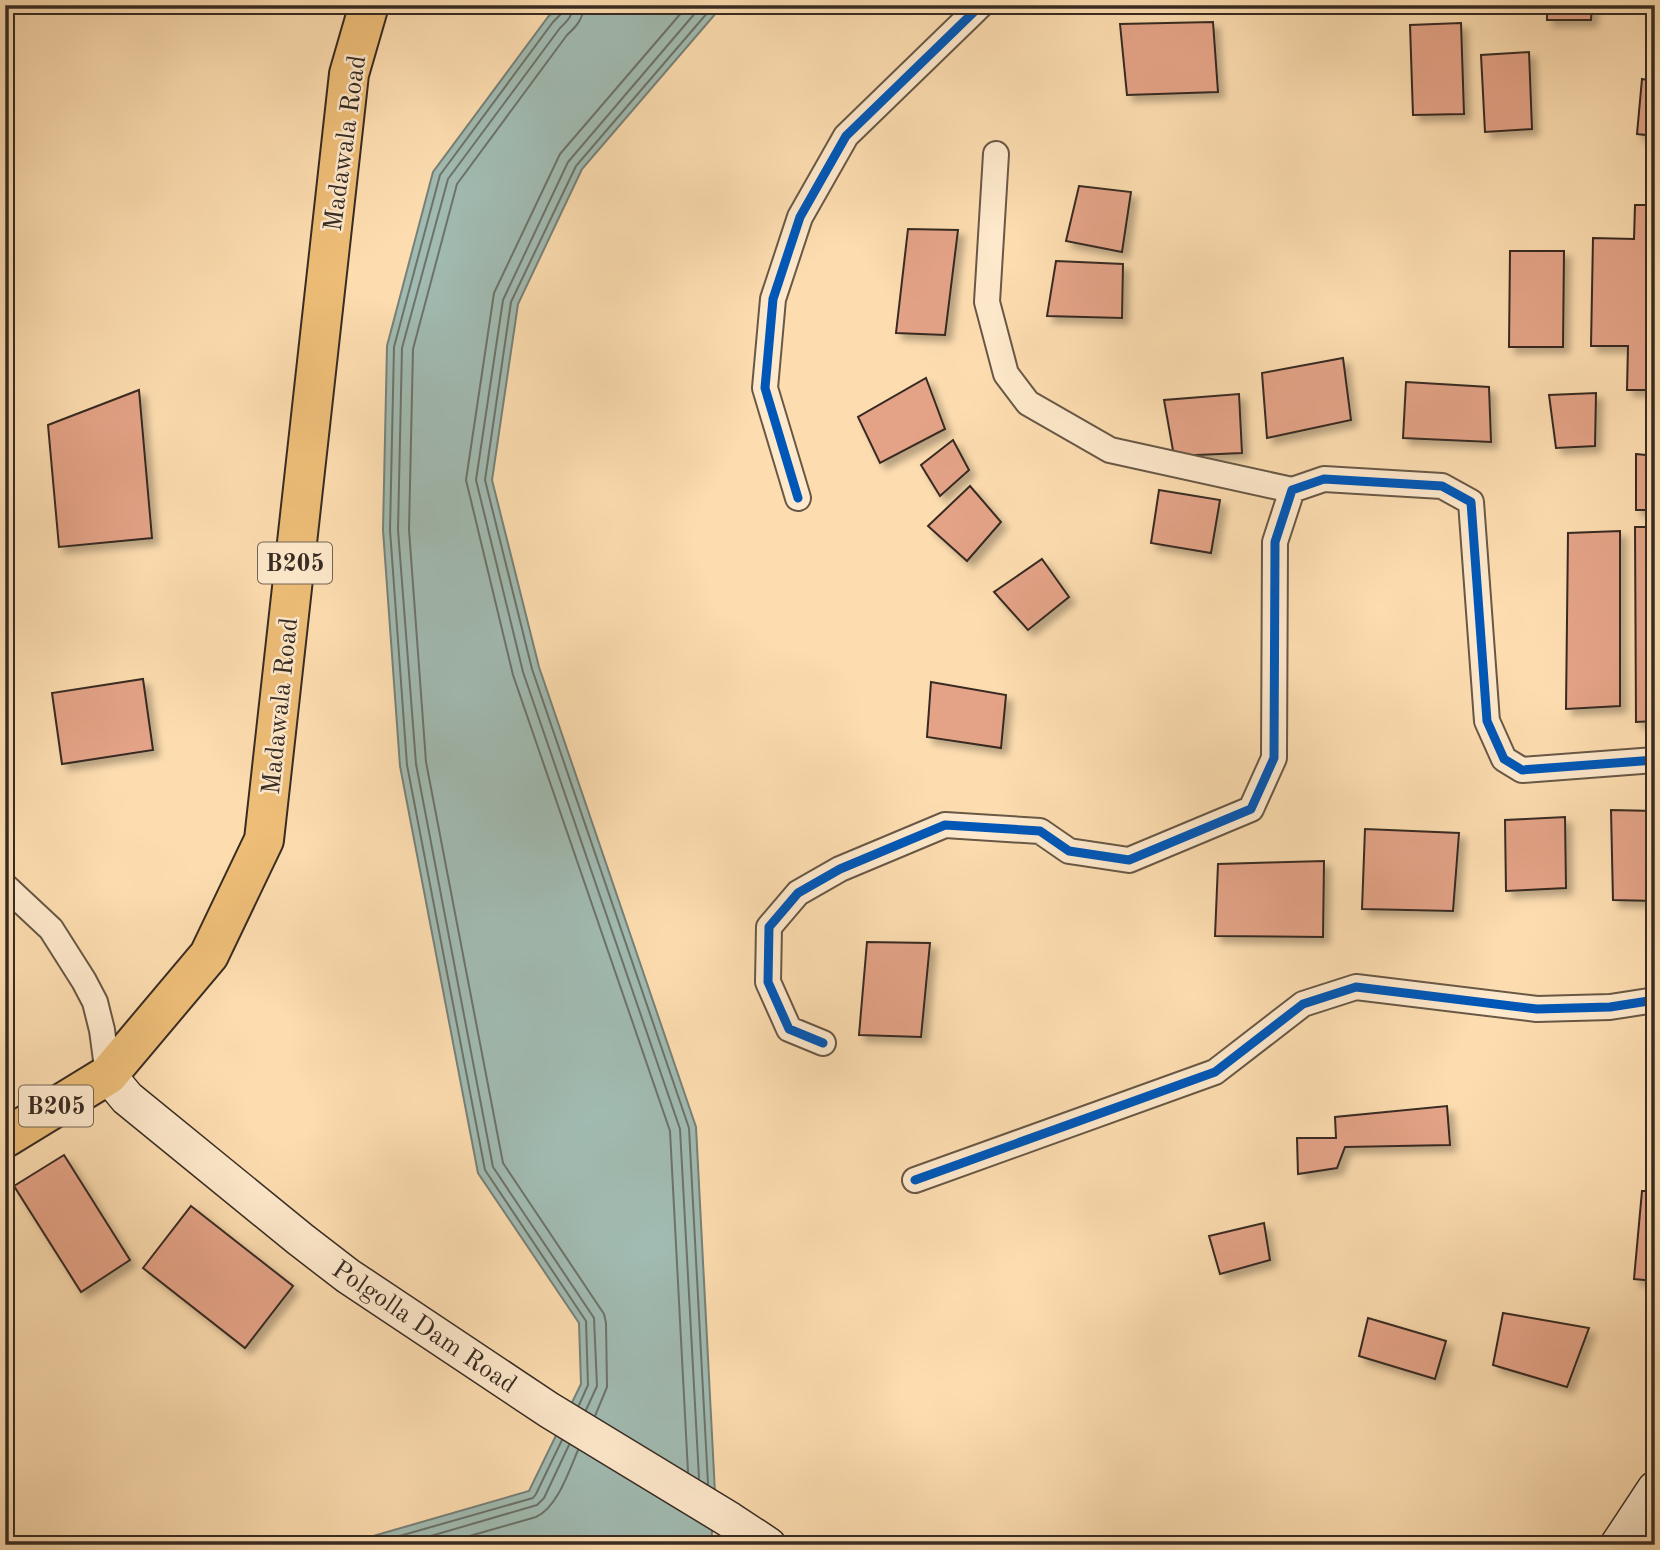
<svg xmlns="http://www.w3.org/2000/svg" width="1660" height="1550" viewBox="0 0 1660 1550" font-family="'Old Standard TT',serif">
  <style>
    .water { fill: #a1bbb2; stroke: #778179; stroke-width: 2 }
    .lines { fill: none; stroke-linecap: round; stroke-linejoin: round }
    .shore { stroke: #6c736a; stroke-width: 2 }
    .building { fill: #e4a387; stroke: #372b23; stroke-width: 2; filter: url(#shadow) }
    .street-casing { stroke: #685846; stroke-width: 28 }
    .secondary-casing { stroke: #372b23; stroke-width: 38 }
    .primary-casing { stroke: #372b23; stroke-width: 42 }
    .street { stroke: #fee9cc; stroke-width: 24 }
    .secondary { stroke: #fee9cc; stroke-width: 35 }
    .primary { stroke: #eebe78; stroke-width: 38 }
    .cycleway-casing { stroke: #fee9cc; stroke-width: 13 }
    .cycleway { stroke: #0057b8; stroke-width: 9 }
    .labels { text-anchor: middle; stroke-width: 5; stroke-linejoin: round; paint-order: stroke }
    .shield { fill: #fee9cc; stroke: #736456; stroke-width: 2 }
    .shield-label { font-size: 24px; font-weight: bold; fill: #372b23 }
    .street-label { font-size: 26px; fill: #372b23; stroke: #fee9cc }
  </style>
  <defs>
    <filter id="shadow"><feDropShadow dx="6" dy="6" stdDeviation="3.5" flood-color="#0004"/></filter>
  </defs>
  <rect width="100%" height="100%" fill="#fdddb0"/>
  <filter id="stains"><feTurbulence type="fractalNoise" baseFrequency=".00286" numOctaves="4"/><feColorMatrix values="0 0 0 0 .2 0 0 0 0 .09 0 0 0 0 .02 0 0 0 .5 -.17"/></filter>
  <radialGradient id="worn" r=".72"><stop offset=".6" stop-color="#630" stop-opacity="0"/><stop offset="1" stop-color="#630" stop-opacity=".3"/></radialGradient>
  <polygon class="water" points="560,5 723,5 582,169 518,304 492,480 539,667 696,1127 715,1493 711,1545 342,1545 529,1491 581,1384 579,1323 478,1173 400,766 383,530 387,346 433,172 548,17"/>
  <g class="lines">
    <g class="shore">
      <polyline points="565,5 563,12 553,22 440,175 394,347 390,530 407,765 485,1170 586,1321 588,1385 579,1405"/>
      <path d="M573,5C573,16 567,21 560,28L448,179L402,348L398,530L416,764L493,1167L594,1318L597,1386L586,1410"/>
      <path d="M584,5C583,19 577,26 567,35L457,184L413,349L409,530L426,762L503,1163L604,1314L606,1323L607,1387L595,1416"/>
      <polyline points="688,1472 670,1131 513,675 466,480 494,293 560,154 688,5"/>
      <polyline points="699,1478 680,1129 523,672 476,480 503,300 568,162 702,5"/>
      <polyline points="708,1484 689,1128 532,669 485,480 511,302 576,166 714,5"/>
      <polyline points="368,1545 533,1498 536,1494 562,1440"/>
      <polyline points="400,1545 537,1505 544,1498 569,1445"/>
      <path d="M438,1545L536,1517C557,1508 569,1471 578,1450"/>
    </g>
  </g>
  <g class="building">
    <polygon points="1547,5 1592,5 1591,20 1547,20"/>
    <polygon points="1213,22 1218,92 1127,95 1120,24"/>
    <polygon points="1461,23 1464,114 1413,115 1410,25"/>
    <polygon points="1529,52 1532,129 1485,132 1481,55"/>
    <polygon points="1642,79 1655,81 1655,136 1637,134"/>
    <polygon points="1079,186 1131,192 1122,252 1066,241"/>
    <polygon points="1635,205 1655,205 1655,390 1627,390 1628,346 1591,346 1593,238 1634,239"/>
    <polygon points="908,229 958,230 945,335 896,333"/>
    <polygon points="1510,251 1564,251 1563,347 1509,347"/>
    <polygon points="1056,261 1123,264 1122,318 1047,316"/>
    <polygon points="1343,358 1351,420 1267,438 1262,373"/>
    <polygon points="926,378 945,429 880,463 858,417"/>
    <polygon points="1406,382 1489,387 1491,442 1403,438"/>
    <polygon points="139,390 152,538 59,547 48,425"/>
    <polygon points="1596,393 1595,446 1556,448 1549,395"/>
    <polygon points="1239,394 1242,453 1174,456 1164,400"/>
    <polygon points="953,440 969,470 940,496 921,465"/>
    <polygon points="1636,454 1655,456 1655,510 1636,510"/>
    <polygon points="970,486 1001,522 967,561 928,526"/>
    <polygon points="1159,490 1220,500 1211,553 1151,543"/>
    <polygon points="1635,527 1655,527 1655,721 1636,722"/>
    <polygon points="1620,531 1620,706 1566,709 1568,533"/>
    <polygon points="1042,559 1069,597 1028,630 994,592"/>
    <polygon points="143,679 153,750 62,764 52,693"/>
    <polygon points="931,682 1006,695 1001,748 927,737"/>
    <polygon points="1611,810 1655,811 1655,901 1613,900"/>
    <polygon points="1565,817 1566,888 1506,891 1505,820"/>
    <polygon points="1365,829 1459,833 1453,911 1362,909"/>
    <polygon points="1324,861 1323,937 1215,936 1218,864"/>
    <polygon points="867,942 930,943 921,1037 859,1035"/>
    <polygon points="1447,1106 1450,1145 1345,1147 1337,1168 1298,1174 1297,1138 1336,1138 1335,1117"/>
    <polygon points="64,1155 130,1260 81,1292 14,1186"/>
    <polygon points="1642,1191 1655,1191 1655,1281 1634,1279"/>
    <polygon points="191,1206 293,1286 245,1348 143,1268"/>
    <polygon points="1264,1223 1270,1260 1220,1274 1209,1236"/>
    <polygon points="1503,1313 1589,1328 1567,1387 1493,1365"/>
    <polygon points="1368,1318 1446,1341 1435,1379 1359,1356"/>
  </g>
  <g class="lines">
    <defs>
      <g id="street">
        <polyline points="996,154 987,302 1006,374 1028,403 1110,450 1292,490"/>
        <polyline points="798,498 765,388 773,299 800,217 846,136 981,5"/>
        <polyline points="5,886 51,929 84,981 95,1002 102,1030 108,1075"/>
        <polyline points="823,1043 789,1029 768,982 769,927 798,893 840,869 945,825 1040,831 1069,851 1129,860 1251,809 1274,758 1275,542 1292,490 1324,479 1442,486 1471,502 1487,721 1504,759 1522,770 1655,760"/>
        <polyline points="915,1180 1215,1072 1303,1004 1356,987 1537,1009 1610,1007 1655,1000"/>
      </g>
      <g id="secondary">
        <polyline points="108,1075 127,1098 300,1239 348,1276 549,1410 730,1520 768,1545"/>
        <polyline points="1618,1545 1655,1489"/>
      </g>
      <polyline id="primary" points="5,1138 108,1075 209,955 264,840 349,74 369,5"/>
    </defs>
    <use href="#street" class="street-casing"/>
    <use href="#secondary" class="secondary-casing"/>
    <use href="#primary" class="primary-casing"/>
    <use href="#street" class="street"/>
    <use href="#secondary" class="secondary"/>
    <use href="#primary" class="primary"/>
    <defs>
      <g id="cycleway">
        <polyline points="798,498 765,388 773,299 800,217 846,136 981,5"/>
        <polyline points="823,1043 789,1029 768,982 769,927 798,893 840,869 945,825 1040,831 1069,851 1129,860 1251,809 1274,758 1275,542 1292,490 1324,479 1442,486 1471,502 1487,721 1504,759 1522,770 1655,760"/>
        <polyline points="915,1180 1215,1072 1303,1004 1356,987 1537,1009 1610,1007 1655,1000"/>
      </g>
    </defs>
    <use href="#cycleway" class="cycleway-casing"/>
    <use href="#cycleway" class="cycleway"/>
  </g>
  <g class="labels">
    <g class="shield">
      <rect x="258" y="542.5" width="74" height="41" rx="5"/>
      <rect x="19" y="1085.5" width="74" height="41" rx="5"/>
    </g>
    <g class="shield-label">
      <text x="295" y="571">B205</text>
      <text x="56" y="1114">B205</text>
    </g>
    <g class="street-label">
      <text transform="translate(344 143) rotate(-82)" y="9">Madawala Road</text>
      <text transform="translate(279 706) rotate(-84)" y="9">Madawala Road</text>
      <text transform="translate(425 1326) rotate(34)" y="9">Polgolla Dam Road</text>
    </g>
  </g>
  <rect width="1660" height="1550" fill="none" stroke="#fdddb0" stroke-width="28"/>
  <rect x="7" y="7" width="1646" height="1536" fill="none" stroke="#372b23" stroke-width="3.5"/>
  <rect x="14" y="14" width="1632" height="1522" fill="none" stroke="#372b23" stroke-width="2"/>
  <rect width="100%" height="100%" filter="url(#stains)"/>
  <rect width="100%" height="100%" fill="url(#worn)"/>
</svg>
